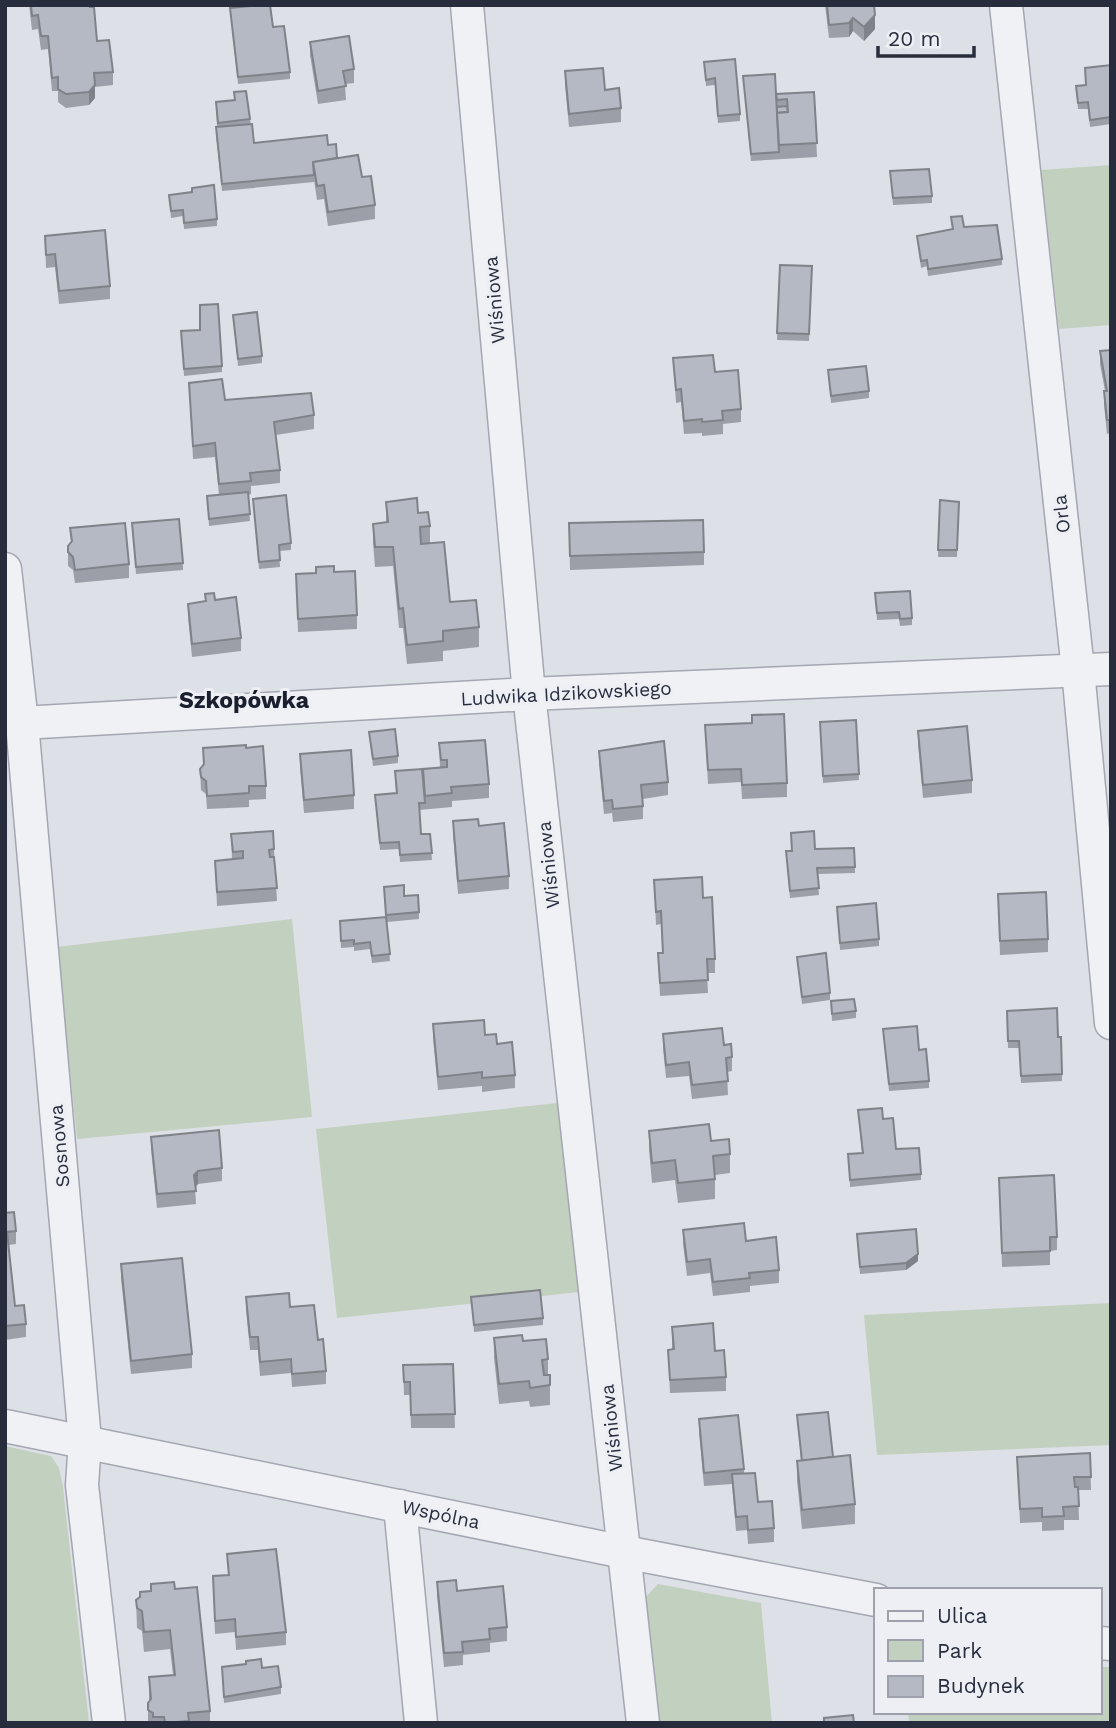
<svg xmlns="http://www.w3.org/2000/svg" width="1116" height="1728" viewBox="0 0 1116 1728" font-family="'Work Sans',sans-serif">
  <style>
    .green { fill: #c1d0bf }
    .lines { fill: none; stroke-linecap: round; stroke-linejoin: round }
    .minor-casing { stroke: #a4a7b1; stroke-width: 35 }
    .minor { stroke: #f0f1f5; stroke-width: 32 }
    .wall { fill: #9c9fa8 }
    .shaded-wall { fill: #7f8288 }
    .building { fill: #b5b9c3; stroke: #7f8288; stroke-width: 2 }
    .labels { text-anchor: middle; stroke-width: 6; stroke-linejoin: round; paint-order: stroke }
    .street-label { font-size: 19px; fill: #282d3d; stroke: #edeff5 }
    .quarter-label { font-size: 23px; font-weight: bold; fill: #1a1e2e; stroke: #edeff5 }
  </style>
  <rect width="100%" height="100%" fill="#dee0e7"/>
  <g class="green">
    <polygon points="1111,165 1111,325 1059,329 1041,170"/>
    <polygon points="292,919 312,1117 77,1139 57,947"/>
    <polygon points="558,1103 579,1292 337,1318 316,1129"/>
    <polygon points="1111,1303 1111,1445 877,1455 864,1315"/>
    <polygon points="5,1446 51,1456 59,1468 63,1487 89,1723 5,1723"/>
    <polygon points="658,1584 761,1603 772,1723 655,1723 642,1601"/>
    <polygon points="1100,1667 1111,1667 1111,1723 909,1723 908,1712 1100,1712"/>
  </g>
  <g class="lines">
    <defs>
      <g id="minor">
        <polyline points="467,5 529,694 643,1723"/>
        <polyline points="1006,5 1078,670 1111,1023"/>
        <polyline points="5,569 22,723 85,1441 82,1485 109,1723"/>
        <polyline points="22,723 529,694 1111,669"/>
        <polyline points="5,1426 624,1552 876,1600"/>
        <polyline points="400,1506 421,1723"/>
        <polyline points="1100,1643 1111,1644"/>
      </g>
    </defs>
    <use href="#minor" class="minor-casing"/>
    <use href="#minor" class="minor"/>
  </g>
  <g class="wall">
    <polygon points="29,5 90,5 97,41 113,72 113,85 95,87 95,98 89,105 66,108 58,102 58,91 52,91 48,49 41,50 38,29 32,30"/>
    <polygon points="825,5 874,5 875,29 864,41 853,31 849,37 829,38"/>
    <polygon points="230,8 273,27 290,72 290,79 238,84"/>
    <polygon points="310,42 354,69 354,83 345,84 346,100 318,104 310,55"/>
    <polygon points="704,62 740,114 740,121 718,123 715,85 706,86"/>
    <polygon points="1111,65 1111,124 1090,127 1088,109 1078,109 1076,86 1086,85 1085,68"/>
    <polygon points="565,71 605,90 621,108 621,122 569,127 565,85"/>
    <polygon points="743,76 776,96 814,92 817,157 751,161"/>
    <polygon points="234,92 250,119 254,143 328,145 337,158 362,177 375,205 375,219 328,226 324,199 317,200 314,180 314,182 222,191 216,134 216,127 217,127 216,102 234,100"/>
    <polygon points="890,171 932,196 932,203 893,205"/>
    <polygon points="192,192 217,219 217,226 184,229 183,216 171,218 169,195"/>
    <polygon points="951,217 1002,259 1002,265 928,276 927,266 921,268 917,236 952,229"/>
    <polygon points="45,236 110,286 110,299 59,304 55,267 46,268"/>
    <polygon points="780,265 812,266 809,341 777,340"/>
    <polygon points="233,315 262,356 262,363 238,366"/>
    <polygon points="181,331 222,366 222,372 184,376"/>
    <polygon points="1111,350 1111,433 1107,434 1104,405 1104,391 1105,391 1100,364 1100,351"/>
    <polygon points="673,358 715,372 741,409 741,422 723,424 723,434 702,436 702,433 684,434 681,402 676,403"/>
    <polygon points="828,370 869,391 869,398 831,403"/>
    <polygon points="189,383 225,400 314,415 314,429 276,435 280,470 280,483 251,486 251,494 248,495 250,521 209,526 207,496 219,495 215,457 193,459"/>
    <polygon points="253,499 291,543 291,550 279,551 280,567 259,569"/>
    <polygon points="940,500 959,502 957,557 938,557"/>
    <polygon points="386,502 418,513 430,526 430,543 450,602 479,627 479,647 443,651 443,661 407,664 403,628 399,628 393,566 375,567 373,543 373,524 386,522"/>
    <polygon points="132,523 183,563 183,570 136,574"/>
    <polygon points="569,523 704,552 704,565 570,570"/>
    <polygon points="70,528 129,564 129,578 75,583 73,570 68,566 68,546 71,543"/>
    <polygon points="334,572 357,615 357,629 298,632 296,574"/>
    <polygon points="875,593 912,618 912,625 900,626 899,619 877,620"/>
    <polygon points="205,594 215,600 241,638 241,651 192,657 188,617 188,604 205,601"/>
    <polygon points="856,720 859,780 823,783 820,722"/>
    <polygon points="752,723 787,783 787,797 742,799 741,782 708,784 705,725"/>
    <polygon points="918,731 972,780 972,793 923,798 918,744"/>
    <polygon points="369,732 398,756 398,763 373,766"/>
    <polygon points="439,743 489,784 489,798 452,801 452,807 419,810 421,834 430,834 432,860 400,862 399,849 380,850 375,795 396,793 395,771 440,768"/>
    <polygon points="203,748 246,748 266,786 266,799 249,800 249,807 207,809 206,794 201,790 200,769 204,765"/>
    <polygon points="599,751 668,782 668,795 643,799 643,819 613,822 612,813 604,814 599,764"/>
    <polygon points="300,754 354,795 354,809 304,813 300,767"/>
    <polygon points="453,821 479,826 509,876 509,889 458,894 453,835"/>
    <polygon points="231,834 274,849 277,901 217,906 215,861 232,859"/>
    <polygon points="815,849 855,867 855,873 817,874 819,895 790,898 786,851"/>
    <polygon points="654,880 703,898 715,959 715,973 707,973 708,993 660,996 658,953 662,953 662,945 661,924 656,925"/>
    <polygon points="384,887 404,896 419,912 419,919 387,922 390,961 372,963 370,949 354,951 354,947 341,948 340,921 386,917"/>
    <polygon points="998,894 1048,939 1048,952 1000,955"/>
    <polygon points="837,907 879,939 879,946 840,950"/>
    <polygon points="797,957 830,993 830,1000 802,1004"/>
    <polygon points="831,1001 856,1011 856,1018 832,1021"/>
    <polygon points="1007,1011 1058,1037 1061,1037 1062,1081 1021,1083 1019,1048 1008,1048"/>
    <polygon points="433,1024 485,1035 497,1044 515,1075 515,1088 482,1092 482,1086 438,1090 433,1038"/>
    <polygon points="883,1029 919,1050 929,1081 929,1088 889,1091"/>
    <polygon points="663,1034 724,1045 732,1057 732,1071 727,1072 728,1095 692,1099 689,1076 666,1078 663,1048"/>
    <polygon points="858,1110 883,1119 896,1149 921,1174 921,1180 850,1187 848,1154 862,1153"/>
    <polygon points="649,1131 711,1141 730,1154 730,1173 715,1175 715,1199 678,1203 675,1180 652,1183 649,1150"/>
    <polygon points="151,1137 222,1168 222,1181 198,1184 195,1187 196,1204 157,1208 151,1150"/>
    <polygon points="999,1178 1057,1237 1057,1250 1050,1251 1050,1265 1002,1267"/>
    <polygon points="5,1213 16,1231 16,1244 8,1245 15,1306 26,1324 26,1337 5,1340"/>
    <polygon points="683,1230 746,1241 779,1270 779,1283 750,1286 750,1292 713,1296 710,1273 687,1276 683,1244"/>
    <polygon points="857,1234 918,1261 906,1270 860,1274"/>
    <polygon points="121,1264 192,1354 192,1368 131,1374 121,1278"/>
    <polygon points="246,1297 290,1307 318,1340 326,1371 326,1384 292,1387 291,1373 260,1376 258,1350 250,1350 246,1310"/>
    <polygon points="471,1297 543,1318 543,1325 474,1332"/>
    <polygon points="672,1327 726,1377 726,1391 670,1393 668,1350 672,1349"/>
    <polygon points="494,1338 523,1341 548,1359 548,1375 550,1375 550,1405 530,1407 529,1401 499,1404 494,1358"/>
    <polygon points="453,1364 455,1428 411,1428 410,1395 404,1395 403,1365"/>
    <polygon points="797,1415 833,1457 855,1504 855,1524 802,1529 797,1481 797,1461 801,1461"/>
    <polygon points="699,1419 744,1469 744,1474 758,1502 774,1528 774,1542 748,1544 747,1530 736,1531 732,1484 704,1486 699,1432"/>
    <polygon points="1090,1453 1091,1490 1078,1490 1079,1520 1064,1520 1064,1530 1042,1531 1042,1522 1020,1523 1017,1457"/>
    <polygon points="227,1554 286,1632 286,1645 236,1650 235,1632 215,1634 213,1576 228,1575"/>
    <polygon points="437,1582 457,1591 507,1627 507,1641 490,1643 490,1652 463,1655 463,1665 444,1667 437,1596"/>
    <polygon points="151,1584 175,1589 210,1711 210,1723 148,1723 148,1703 149,1701 149,1677 173,1675 170,1649 144,1652 142,1631 137,1628 136,1600 140,1597 151,1591"/>
    <polygon points="222,1667 262,1668 281,1687 281,1694 224,1703"/>
  </g>
  <g class="shaded-wall">
    <polygon points="875,15 875,29 864,41 864,27"/>
    <polygon points="853,18 853,31 849,37 849,23"/>
    <polygon points="95,85 95,98 89,105 89,92"/>
    <polygon points="198,1171 198,1184 194,1189 194,1175"/>
    <polygon points="918,1254 918,1261 906,1270 906,1263"/>
  </g>
  <g class="building">
    <polygon points="31,5 90,5 90,7 94,7 97,41 109,40 113,72 94,73 95,85 89,92 66,94 58,89 58,77 52,78 48,36 41,36 38,15 32,16"/>
    <polygon points="260,5 270,5 273,27 284,26 290,72 238,77 230,8"/>
    <polygon points="827,5 874,5 875,15 864,27 853,18 849,23 829,25"/>
    <polygon points="349,36 354,69 343,71 346,86 318,91 310,42"/>
    <polygon points="735,59 740,114 718,116 715,78 706,80 704,62"/>
    <polygon points="1111,65 1111,117 1090,120 1088,102 1078,103 1076,86 1086,85 1085,68"/>
    <polygon points="603,68 605,90 619,88 621,108 569,114 565,71"/>
    <polygon points="775,74 777,114 777,107 787,106 788,112 777,113 779,152 751,154 743,76"/>
    <polygon points="246,91 250,119 218,123 216,102 235,100 234,92"/>
    <polygon points="814,92 817,143 779,145 777,113 788,112 787,99 777,100 776,94"/>
    <polygon points="252,124 254,143 327,135 328,145 336,144 337,158 313,162 314,175 222,184 216,127"/>
    <polygon points="358,155 362,177 371,176 375,205 328,212 324,185 317,186 313,162"/>
    <polygon points="929,169 932,196 893,198 890,171"/>
    <polygon points="214,185 217,219 184,223 183,210 171,211 169,195 192,192 192,188"/>
    <polygon points="962,216 964,227 997,225 1002,259 928,269 927,260 921,261 917,236 953,229 951,217"/>
    <polygon points="105,230 110,286 59,291 55,254 46,255 45,236"/>
    <polygon points="780,265 812,266 809,334 777,333"/>
    <polygon points="218,304 222,366 184,369 181,331 200,330 200,305"/>
    <polygon points="257,312 262,356 238,359 233,315"/>
    <polygon points="1111,350 1111,420 1107,420 1104,391 1107,391 1100,351"/>
    <polygon points="713,355 715,372 738,370 741,409 722,411 723,420 702,422 702,419 684,421 681,389 676,390 673,358"/>
    <polygon points="866,366 869,391 831,396 828,370"/>
    <polygon points="222,379 225,400 311,393 314,415 274,422 280,470 250,473 251,481 219,484 215,443 193,446 189,383"/>
    <polygon points="248,492 250,514 209,519 207,496"/>
    <polygon points="286,495 291,543 279,545 280,560 259,562 253,499"/>
    <polygon points="417,498 418,513 428,512 430,526 420,527 421,544 444,542 450,602 476,600 479,627 443,631 443,641 407,645 403,608 399,609 393,547 375,547 373,524 388,522 386,502"/>
    <polygon points="940,500 959,502 957,550 938,550"/>
    <polygon points="179,519 183,563 136,567 132,523"/>
    <polygon points="703,520 704,552 570,556 569,523"/>
    <polygon points="125,523 129,564 75,570 73,557 68,552 68,546 72,541 70,528"/>
    <polygon points="334,566 334,572 355,571 357,615 298,619 296,574 316,573 316,567"/>
    <polygon points="910,591 912,618 900,619 899,612 877,613 875,593"/>
    <polygon points="214,593 215,600 236,597 241,638 192,644 188,604 206,601 205,594"/>
    <polygon points="784,714 787,783 742,785 741,769 708,770 705,725 752,723 752,715"/>
    <polygon points="856,720 859,774 823,776 820,722"/>
    <polygon points="967,726 972,780 923,785 918,731"/>
    <polygon points="395,729 398,756 373,759 369,732"/>
    <polygon points="485,740 489,784 451,787 452,793 425,796 423,769 447,767 447,760 441,760 439,743"/>
    <polygon points="664,741 668,782 641,785 643,806 613,809 612,800 604,801 599,751"/>
    <polygon points="246,745 246,748 263,746 266,786 249,786 249,793 207,796 206,781 201,777 200,769 204,764 203,748"/>
    <polygon points="351,750 354,795 304,800 300,754"/>
    <polygon points="422,769 425,803 419,803 421,834 430,834 432,853 400,855 399,842 380,843 375,795 397,793 395,771"/>
    <polygon points="478,819 479,826 504,823 509,876 458,881 453,821"/>
    <polygon points="273,831 274,849 269,850 270,857 274,857 277,888 217,892 215,861 243,858 243,851 233,852 231,834"/>
    <polygon points="814,831 815,849 854,848 855,867 817,868 819,888 790,891 786,851 792,851 791,833"/>
    <polygon points="702,877 703,898 712,897 715,959 707,959 708,980 660,983 658,953 663,953 661,911 656,912 654,880"/>
    <polygon points="404,885 404,896 418,895 419,912 386,915 384,887"/>
    <polygon points="1046,892 1048,939 1000,941 998,894"/>
    <polygon points="876,903 879,939 840,943 837,907"/>
    <polygon points="386,917 390,954 372,956 370,942 354,944 354,940 341,941 340,921"/>
    <polygon points="826,953 830,993 802,997 797,957"/>
    <polygon points="854,999 856,1011 832,1014 831,1001"/>
    <polygon points="1057,1008 1058,1037 1061,1037 1062,1074 1021,1076 1019,1041 1008,1041 1007,1011"/>
    <polygon points="484,1020 485,1035 496,1034 497,1044 512,1042 515,1075 482,1078 482,1072 438,1077 433,1024"/>
    <polygon points="917,1026 919,1050 926,1049 929,1081 889,1084 883,1029"/>
    <polygon points="722,1028 724,1045 731,1044 732,1057 726,1058 728,1081 692,1085 689,1062 666,1065 663,1034"/>
    <polygon points="882,1108 883,1119 893,1118 896,1149 919,1148 921,1174 850,1180 848,1154 863,1153 858,1110"/>
    <polygon points="709,1124 711,1141 729,1139 730,1154 713,1156 715,1179 678,1183 675,1160 652,1163 649,1131"/>
    <polygon points="219,1130 222,1168 198,1171 194,1175 196,1191 157,1194 151,1137"/>
    <polygon points="1054,1175 1057,1237 1050,1237 1050,1251 1002,1253 999,1178"/>
    <polygon points="14,1212 16,1231 7,1232 15,1306 24,1305 26,1324 5,1326 5,1213"/>
    <polygon points="744,1223 746,1241 776,1237 779,1270 749,1273 750,1278 713,1282 710,1259 687,1262 683,1230"/>
    <polygon points="916,1229 918,1254 906,1263 860,1267 857,1234"/>
    <polygon points="182,1258 192,1354 131,1361 121,1264"/>
    <polygon points="540,1290 543,1318 474,1325 471,1297"/>
    <polygon points="289,1293 290,1307 314,1305 318,1340 323,1339 326,1371 292,1374 291,1359 260,1362 258,1337 250,1337 246,1297"/>
    <polygon points="713,1323 715,1351 724,1350 726,1377 670,1380 668,1350 674,1349 672,1327"/>
    <polygon points="522,1335 523,1341 546,1339 548,1359 542,1360 544,1375 550,1375 550,1385 530,1388 529,1381 499,1384 494,1338"/>
    <polygon points="453,1364 455,1414 411,1415 410,1382 404,1382 403,1365"/>
    <polygon points="828,1412 833,1457 802,1461 797,1415"/>
    <polygon points="738,1415 744,1469 704,1473 699,1419"/>
    <polygon points="1090,1453 1091,1477 1074,1477 1075,1487 1078,1487 1079,1506 1063,1507 1064,1516 1042,1517 1042,1508 1020,1509 1017,1457"/>
    <polygon points="850,1455 855,1504 802,1510 797,1461"/>
    <polygon points="755,1473 758,1502 772,1501 774,1528 748,1530 747,1516 736,1517 732,1474"/>
    <polygon points="276,1549 286,1632 236,1637 235,1619 215,1621 213,1576 229,1575 227,1554"/>
    <polygon points="456,1580 457,1591 503,1586 507,1627 489,1629 490,1639 462,1642 463,1652 444,1653 437,1582"/>
    <polygon points="174,1582 175,1589 197,1587 210,1711 188,1713 189,1721 165,1723 164,1717 153,1717 153,1713 148,1710 148,1703 151,1699 149,1677 175,1675 170,1630 144,1632 142,1611 137,1608 136,1600 140,1597 140,1592 151,1591 151,1584"/>
    <polygon points="261,1659 262,1668 278,1666 281,1687 224,1697 222,1667 246,1664 246,1661"/>
    <polygon points="853,1715 854,1723 824,1723 824,1718"/>
  </g>
  <g class="labels">
    <g class="street-label">
      <text transform="translate(494 300) rotate(-95)" y="7">Wiśniowa</text>
      <text transform="translate(1061 514) rotate(-96)" y="7">Orla</text>
      <text transform="translate(566 693) rotate(-3)" y="7">Ludwika Idzikowskiego</text>
      <text transform="translate(548 865) rotate(-96)" y="7">Wiśniowa</text>
      <text transform="translate(59 1146) rotate(-95)" y="7">Sosnowa</text>
      <text transform="translate(611 1428) rotate(-96)" y="7">Wiśniowa</text>
      <text transform="translate(441 1514) rotate(12)" y="7">Wspólna</text>
    </g>
    <g class="quarter-label">
      <text x="244" y="708">Szkopówka</text>
    </g>
  </g>
  <rect width="1116" height="1728" fill="none" stroke="#282d3d" stroke-width="14"/>
  <rect x="874" y="1588" width="228" height="126" fill="#edeff5" stroke="#9ea1ab" stroke-width="2"/>
  <rect x="888" y="1611" width="35" height="10" fill="#f0f1f5" stroke="#9ea1ab" stroke-width="2"/>
  <text x="937" y="1623" font-size="21" fill="#282d3d">Ulica</text>
  <rect x="888" y="1640" width="35" height="21" fill="#c1d0bf" stroke="#9ea1ab" stroke-width="2"/>
  <text x="937" y="1658" font-size="21" fill="#282d3d">Park</text>
  <rect x="888" y="1676" width="35" height="21" fill="#b5b9c3" stroke="#9ea1ab" stroke-width="2"/>
  <text x="937" y="1693" font-size="21" fill="#282d3d">Budynek</text>
  <path d="M878 46v10h96v-10" fill="none" stroke="#282d3d" stroke-width="3.5"/>
  <text x="888" y="46" font-size="21" fill="#282d3d" stroke="#edeff5" stroke-width="5" paint-order="stroke">20 m</text>
</svg>
